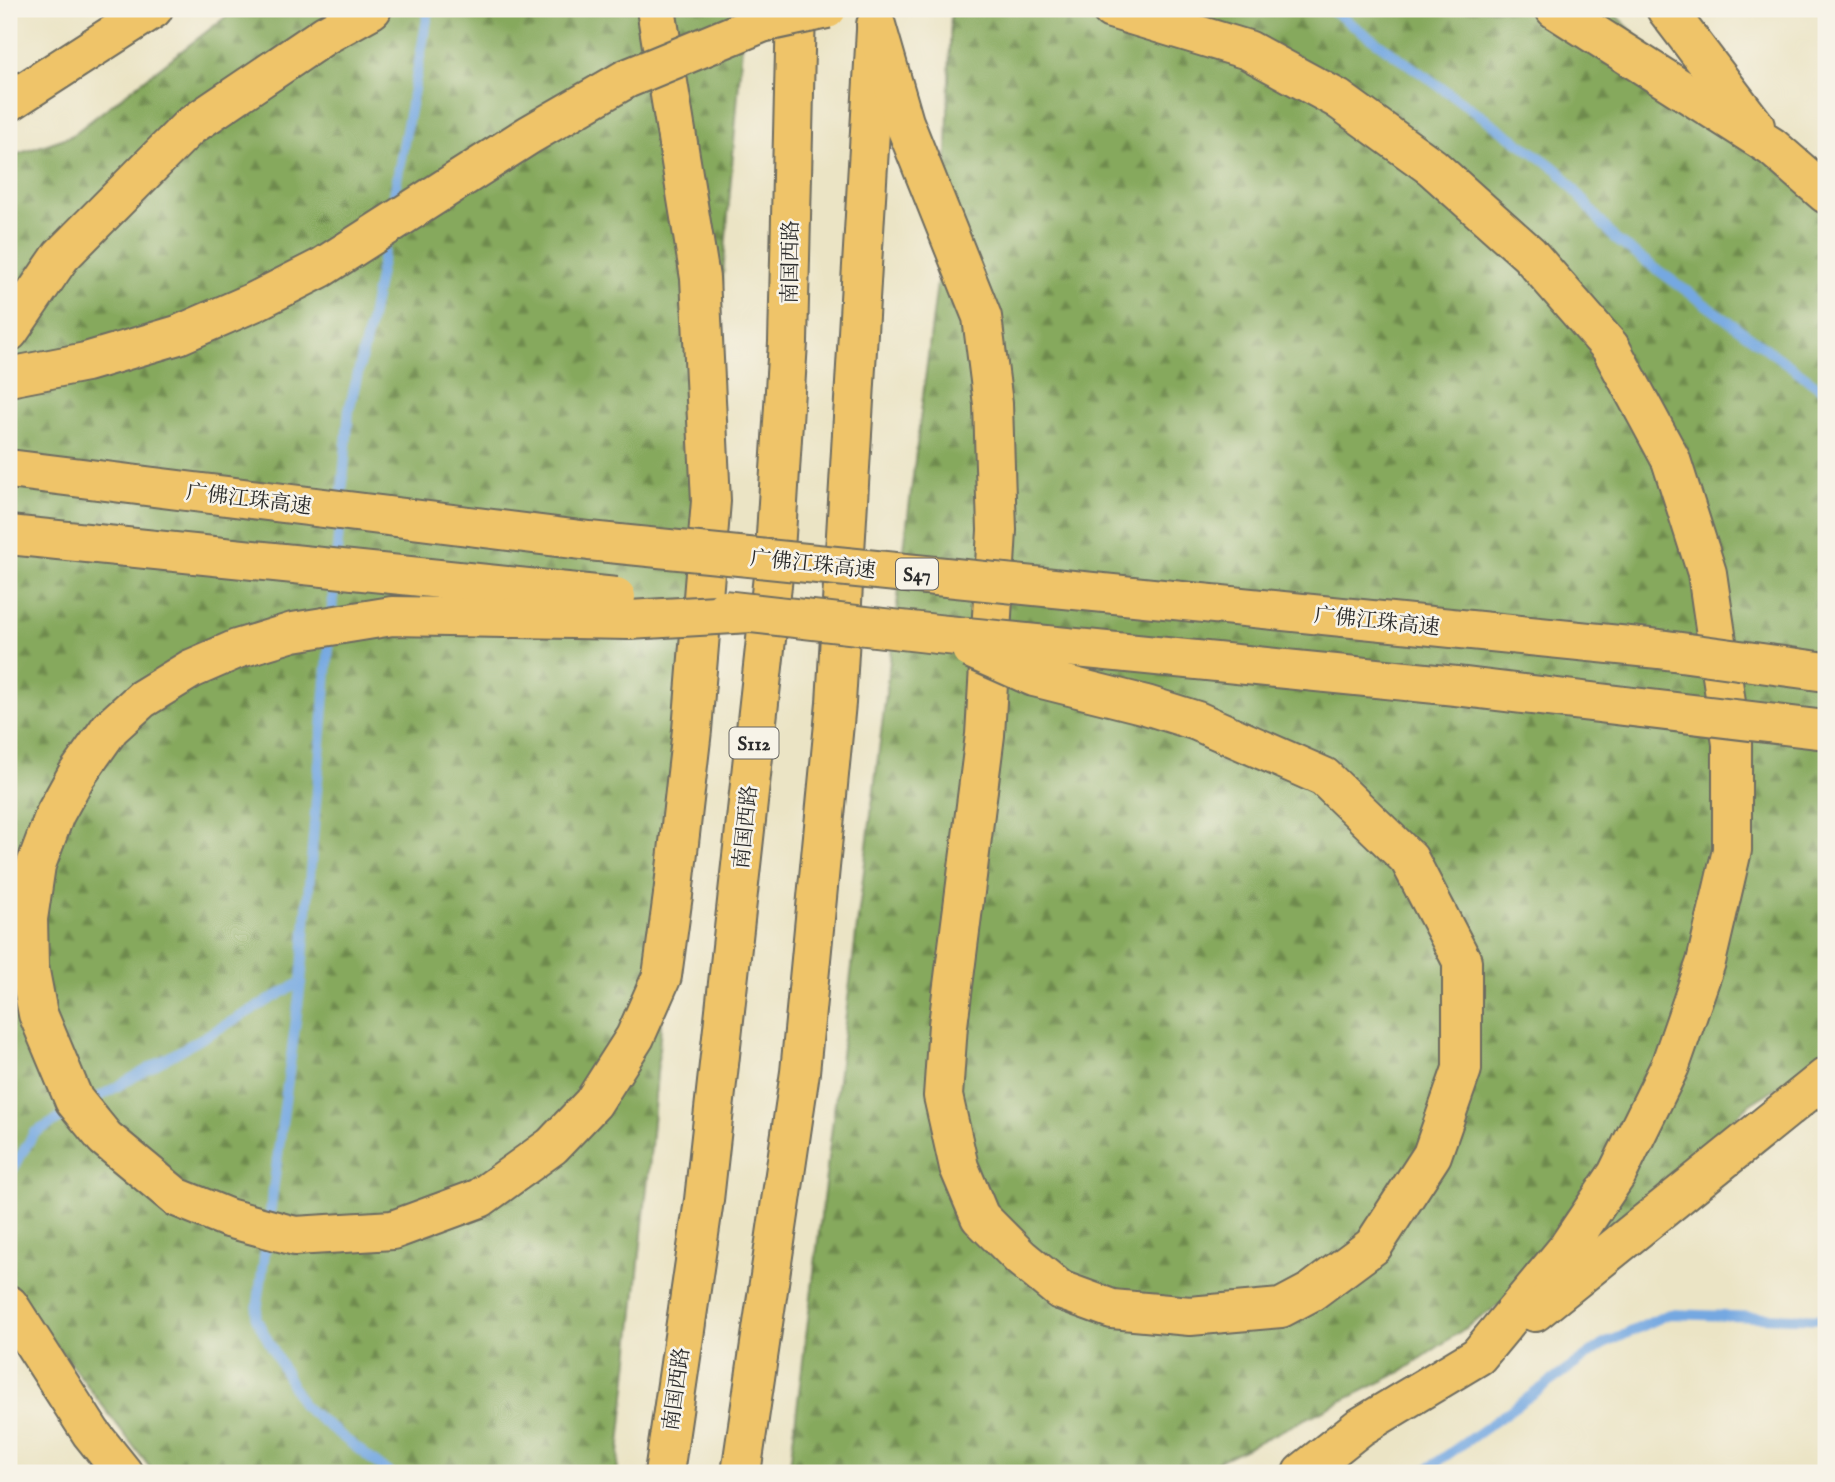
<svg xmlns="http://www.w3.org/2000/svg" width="1835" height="1482" viewBox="0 0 1835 1482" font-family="'IM FELL English','Noto Serif SC',serif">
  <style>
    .forest { fill: url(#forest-firs); stroke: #586a44; stroke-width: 2 }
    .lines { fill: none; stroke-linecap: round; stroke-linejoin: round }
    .stream { stroke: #75a8e1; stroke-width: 10 }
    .primary-casing { stroke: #6e6c61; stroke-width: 42 }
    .highway-casing { stroke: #6e6c61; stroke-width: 42 }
    .primary { stroke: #efc469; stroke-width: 38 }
    .highway { stroke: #efc469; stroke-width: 38 }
    .highway-bridge-casing { stroke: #6e6c61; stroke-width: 42; stroke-linecap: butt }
    .highway-bridge { stroke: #efc469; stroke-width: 38 }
    .labels { text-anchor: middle; stroke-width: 5; stroke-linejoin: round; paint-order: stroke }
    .shield { fill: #f7f3e8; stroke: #686764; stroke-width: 2 }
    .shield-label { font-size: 19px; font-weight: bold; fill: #2b2b2b }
    .street-label { font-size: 21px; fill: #2b2b2b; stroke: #f7f3e8 }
  </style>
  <defs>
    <pattern id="forest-firs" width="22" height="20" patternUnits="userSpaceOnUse" patternTransform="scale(1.75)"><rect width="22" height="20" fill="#86a95d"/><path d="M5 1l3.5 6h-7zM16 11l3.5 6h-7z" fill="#6e8a4d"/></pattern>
  </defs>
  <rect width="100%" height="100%" fill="#f7f3e8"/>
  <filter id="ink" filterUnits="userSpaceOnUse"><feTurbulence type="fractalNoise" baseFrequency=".0143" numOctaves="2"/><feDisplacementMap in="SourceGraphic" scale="14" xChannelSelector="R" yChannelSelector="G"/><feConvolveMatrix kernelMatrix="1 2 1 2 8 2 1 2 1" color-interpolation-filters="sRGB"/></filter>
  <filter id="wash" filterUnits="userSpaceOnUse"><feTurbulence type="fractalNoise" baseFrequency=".00686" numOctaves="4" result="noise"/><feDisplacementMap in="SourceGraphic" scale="28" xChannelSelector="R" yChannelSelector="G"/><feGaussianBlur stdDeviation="1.57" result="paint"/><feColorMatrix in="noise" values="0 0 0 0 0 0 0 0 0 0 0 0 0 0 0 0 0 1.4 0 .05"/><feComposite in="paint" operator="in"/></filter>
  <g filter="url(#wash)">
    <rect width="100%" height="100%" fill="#ebe4c5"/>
    <g class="forest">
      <polygon points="236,9 745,9 650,1158 617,1473 154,1473 9,1283 9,157 71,136"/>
      <polygon points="951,9 1609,9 1826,216 1826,1057 1750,1104 1597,1238 1401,1372 1195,1473 789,1473 945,219"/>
    </g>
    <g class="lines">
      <g class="stream">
        <polyline points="1330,9 1558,170 1615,239 1826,392"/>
        <polyline points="391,211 429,9"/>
        <polyline points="341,504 349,410 369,328 386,240"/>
        <polyline points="336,560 340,519"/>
        <polyline points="331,619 335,575"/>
        <polyline points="88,1103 301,982 330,634"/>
        <polyline points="9,1176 34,1133 72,1112"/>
        <polyline points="269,1221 301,982"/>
        <polyline points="267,1236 256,1318 303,1406 389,1473"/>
        <polyline points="1422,1473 1602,1345 1669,1314 1826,1319"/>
      </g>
    </g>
  </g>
  <g filter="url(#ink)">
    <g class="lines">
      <defs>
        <g id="primary">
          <polyline points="664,1473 704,1200 774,567 788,342 796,9"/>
          <polyline points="741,1473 800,1072 836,703 876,30"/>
        </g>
        <g id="highway">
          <polyline points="656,9 700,278 711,501 692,730 673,895"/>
          <polyline points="1111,9 1248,50 1338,99 1432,167 1529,254 1610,347 1671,460 1707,573 1732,744 1732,850 1706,962 1670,1066 1617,1174 1566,1250 1478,1356 1360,1427 1302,1473"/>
          <polyline points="1555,9 1772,147 1826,194"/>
          <polyline points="1666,9 1755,126"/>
          <polyline points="876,25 904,122 982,317 993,404 997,530 985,735 948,1025 943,1096 959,1167 980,1217 1021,1258 1060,1290"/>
          <polyline points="9,102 153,9"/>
          <polyline points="9,332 61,256 189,127 325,35 372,9"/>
          <polyline points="9,1305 91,1433 123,1473"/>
          <polyline points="1535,1312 1826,1077"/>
        </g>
      </defs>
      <use href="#primary" class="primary-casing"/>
      <use href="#highway" class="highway-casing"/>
      <use href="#primary" class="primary"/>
      <use href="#highway" class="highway"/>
      <defs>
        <g id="highway-bridge">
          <polyline points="9,377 86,362 178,335 254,302 321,268 529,135 626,79 762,23 827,9"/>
          <polyline points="9,469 589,541 1659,649 1826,672"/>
          <polyline points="9,535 616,597"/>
          <polyline points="724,610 937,634 1456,686 1826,730"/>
          <polyline points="971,649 1034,677 1146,705 1197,721 1324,777 1409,859 1462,961 1462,1069 1432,1155 1373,1246 1311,1292 1281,1308 1190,1316 1112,1309 1060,1290"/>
          <polyline points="673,895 662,976 635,1037 593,1103 552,1146 480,1198 393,1230 295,1236 228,1218 176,1197 105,1138 74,1100 38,1014 29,966 28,919 36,865 55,814 76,776 110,728 142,699 191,669 237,649 293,632 392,616 629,620 751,613"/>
        </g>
      </defs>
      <use href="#highway-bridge" class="highway-bridge-casing"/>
      <use href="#highway-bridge" class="highway-bridge"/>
    </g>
  </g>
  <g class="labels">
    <g class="shield">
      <rect x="896" y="558.5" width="42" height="31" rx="5"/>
      <rect x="729.5" y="727.5" width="49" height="31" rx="5"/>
    </g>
    <g class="shield-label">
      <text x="917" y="581">S47</text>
      <text x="754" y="750">S112</text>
    </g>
    <g class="street-label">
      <text transform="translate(790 262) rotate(-89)" y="7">南国西路</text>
      <text transform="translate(249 499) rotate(7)" y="7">广佛江珠高速</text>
      <text transform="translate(813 564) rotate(6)" y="7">广佛江珠高速</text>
      <text transform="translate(1377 621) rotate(6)" y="7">广佛江珠高速</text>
      <text transform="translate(745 827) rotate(-84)" y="7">南国西路</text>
      <text transform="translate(676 1389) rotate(-82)" y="7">南国西路</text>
    </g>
  </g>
  <rect width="1835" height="1482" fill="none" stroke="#f7f3e8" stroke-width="35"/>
</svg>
